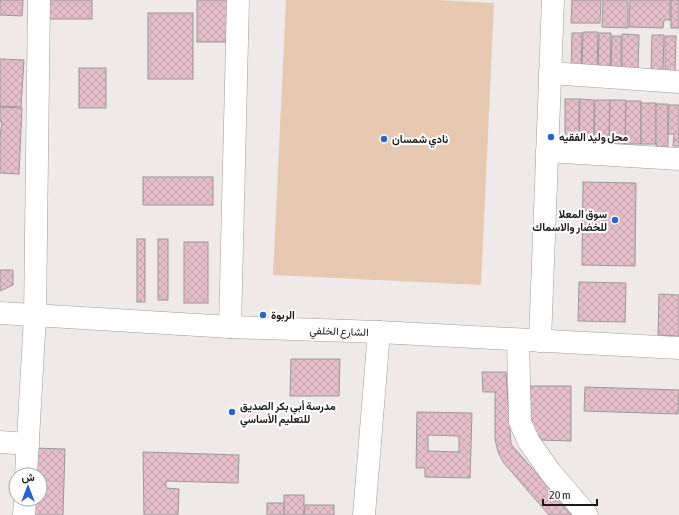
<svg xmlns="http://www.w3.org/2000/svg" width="679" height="515" viewBox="0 0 679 515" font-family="'Asap Condensed',Vazirmatn,sans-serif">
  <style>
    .pitch { fill: #e6c9b0 }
    .building { fill: url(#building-cross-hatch); stroke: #9c9798; fill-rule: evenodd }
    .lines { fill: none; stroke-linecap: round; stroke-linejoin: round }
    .minor-casing { stroke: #a19c9c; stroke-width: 23 }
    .minor { stroke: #fff; stroke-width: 22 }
    .poi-dot { fill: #2a62cf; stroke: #fff; stroke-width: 1.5 }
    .labels { text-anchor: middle; stroke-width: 4; stroke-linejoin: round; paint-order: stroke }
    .poi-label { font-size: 11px; font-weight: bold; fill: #1c1a1a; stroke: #fff; text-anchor: start }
    .street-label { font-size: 11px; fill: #1c1a1a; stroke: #fff }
  </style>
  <defs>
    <pattern id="building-cross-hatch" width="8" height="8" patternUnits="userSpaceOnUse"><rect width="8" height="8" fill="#e5becc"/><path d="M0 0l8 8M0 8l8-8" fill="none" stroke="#c4a3af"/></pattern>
  </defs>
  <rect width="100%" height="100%" fill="#efe9e9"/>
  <polygon class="pitch" points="286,0 435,0 494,3 481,285 273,275"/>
  <g class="building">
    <polygon points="0,0 23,0 22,16 0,15"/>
    <rect x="49" y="0" width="43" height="19"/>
    <rect x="197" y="0" width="33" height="42"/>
    <polygon points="572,0 601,0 600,23 571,23"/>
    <polygon points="603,0 628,0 628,28 602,27"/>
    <polygon points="630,0 670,0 670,20 664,20 663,28 629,27"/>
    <rect x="671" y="0" width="8" height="28"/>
    <rect x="148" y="13" width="45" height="66"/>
    <polygon points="583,32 598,32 597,71 582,71"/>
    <polygon points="572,33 582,33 581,69 571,69"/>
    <polygon points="599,33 611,33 610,75 598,75"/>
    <polygon points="622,34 639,35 638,72 622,71"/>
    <polygon points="652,35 664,35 663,72 651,71"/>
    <polygon points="612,36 621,36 621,73 611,73"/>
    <polygon points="665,36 676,36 675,72 665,71"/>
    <polygon points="0,59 24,60 21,107 0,106"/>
    <rect x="79" y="68" width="27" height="40"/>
    <rect x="565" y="99" width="14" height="42"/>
    <polygon points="580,99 594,100 594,142 579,142"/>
    <polygon points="595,100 610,100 609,143 594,143"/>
    <polygon points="610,100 626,100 625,144 609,144"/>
    <polygon points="626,101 641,101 641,144 625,144"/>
    <rect x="641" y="103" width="15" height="41"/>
    <rect x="656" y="104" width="12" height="43"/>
    <polygon points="669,105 679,105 679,146 673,146 674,134 668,134"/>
    <polygon points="0,107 22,108 19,174 0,173 0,136 2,122 0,122"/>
    <rect x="143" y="177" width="70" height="28"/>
    <polygon points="583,182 636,183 635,266 582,265"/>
    <rect x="137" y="239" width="8" height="63"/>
    <rect x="158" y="239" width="10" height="61"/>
    <rect x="184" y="242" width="24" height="61"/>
    <polygon points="0,270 13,270 13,285 0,291"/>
    <polygon points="579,282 626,283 625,322 578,321"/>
    <polygon points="659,294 679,295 679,336 658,335"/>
    <polygon points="291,359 340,359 339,396 290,396"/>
    <polygon points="482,372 506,372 511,444 572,515 549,515 503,462 498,452 495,439 495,392 483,392"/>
    <polygon points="530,386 571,386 571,441 540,440 530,428"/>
    <polygon points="585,387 679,390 678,414 584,411"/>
    <path d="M417,412L472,413L470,478L425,477V468H416ZM428,435L459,436V452L428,451Z"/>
    <polygon points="35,448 65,449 63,515 33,515 33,499 40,499 40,475 34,475"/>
    <polygon points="143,452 239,455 238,483 166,481 166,488 179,489 178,515 144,515"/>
    <rect x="284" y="495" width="20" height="20"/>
    <rect x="267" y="503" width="17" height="12"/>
    <polygon points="305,505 334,505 334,515 304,515"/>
  </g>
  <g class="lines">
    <defs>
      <g id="minor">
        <polyline points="550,73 679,82"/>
        <polyline points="547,151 679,159"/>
        <polyline points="0,313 230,327 379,332 679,348"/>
        <polyline points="230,327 238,0"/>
        <polyline points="518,340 520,422 529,442 551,473 587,515"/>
        <polyline points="540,341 553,0"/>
        <polyline points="0,442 28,444"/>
        <polyline points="26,475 35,316 39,0"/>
        <polyline points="24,515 25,499"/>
        <polyline points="364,515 379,332"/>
      </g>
    </defs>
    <use href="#minor" class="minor-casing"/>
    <use href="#minor" class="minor"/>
  </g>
  <g class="poi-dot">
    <circle cx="551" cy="137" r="4"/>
    <circle cx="384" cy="139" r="4"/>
    <circle cx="615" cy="220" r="4"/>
    <circle cx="263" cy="315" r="4"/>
    <circle cx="232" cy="412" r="4"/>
  </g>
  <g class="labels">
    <g class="poi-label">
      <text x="559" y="141">محل وليد الفقيه</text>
      <text x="392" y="143">نادي شمسان</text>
      <text x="607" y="218" text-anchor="end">سوق المعلا<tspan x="607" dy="13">للخضار والاسماك</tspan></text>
      <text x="271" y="319">الربوة</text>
      <text x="240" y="410">مدرسة أبي بكر الصديق<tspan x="240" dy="13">للتعليم الأساسي</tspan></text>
    </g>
    <g class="street-label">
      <text transform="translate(339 331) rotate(2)" y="4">الشارع الخلفي</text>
    </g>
  </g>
  <g transform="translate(28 487)"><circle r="19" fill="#ffffff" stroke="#a4a3a3"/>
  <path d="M0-3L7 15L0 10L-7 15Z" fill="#2a62cf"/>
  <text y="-6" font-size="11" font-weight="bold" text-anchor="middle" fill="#1c1a1a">ش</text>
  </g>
  <path d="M543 499v6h54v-6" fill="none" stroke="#1c1a1a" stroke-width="2"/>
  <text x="549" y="499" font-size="12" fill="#1c1a1a" stroke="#ffffff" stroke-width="3" paint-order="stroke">20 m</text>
</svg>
